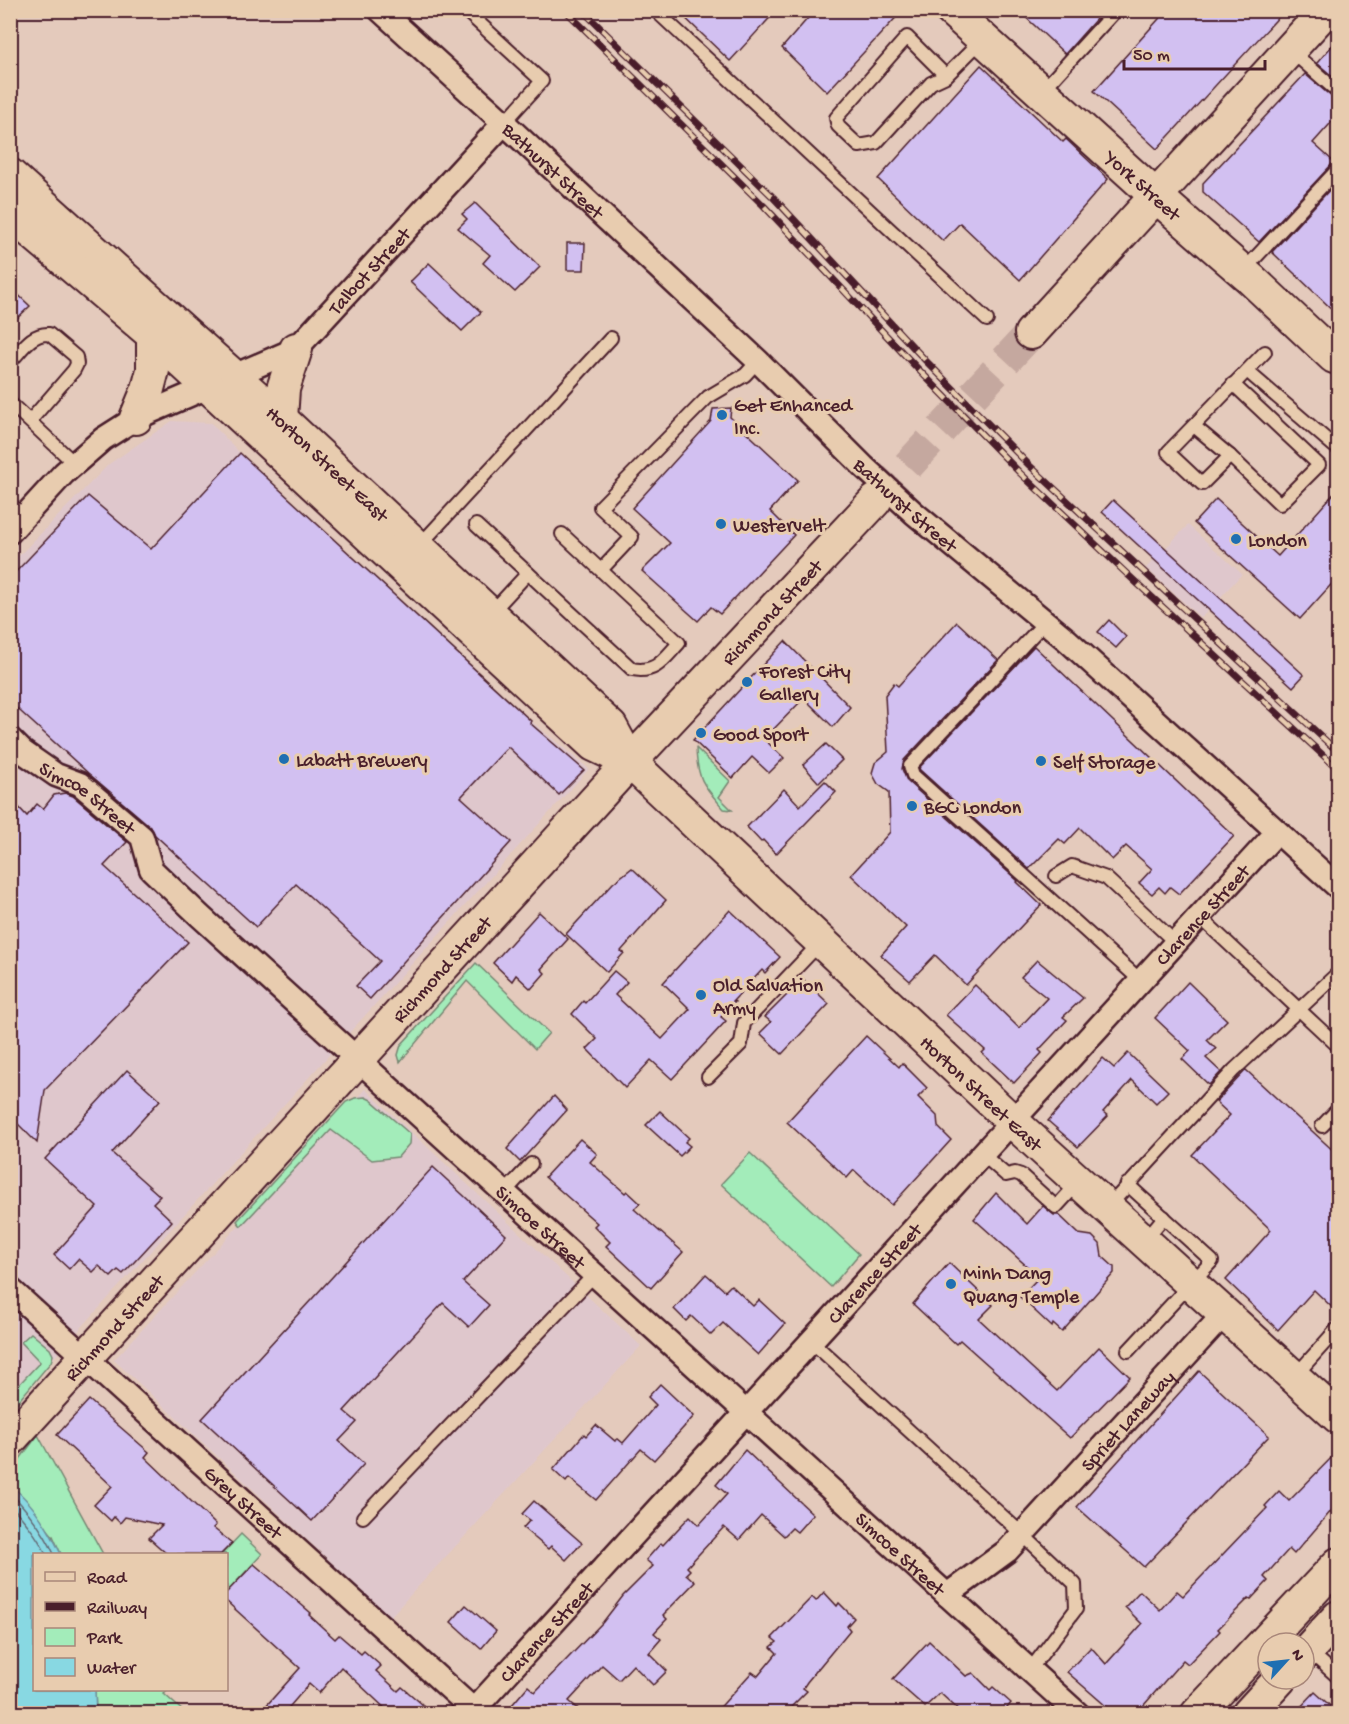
<svg xmlns="http://www.w3.org/2000/svg" width="1349" height="1724" viewBox="0 0 1349 1724" font-family="'Gochi Hand',sans-serif">
  <style>
    .built { fill: #dfc7cc }
    .green { fill: #a3ecba; stroke: #768672; stroke-width: 1.5 }
    .water { fill: #88d8e2; stroke: #6f8e99; stroke-width: 1.5 }
    .lines { fill: none; stroke-linecap: round; stroke-linejoin: round }
    .shore { stroke: #636974; stroke-width: 1.5 }
    .building { fill: #d2c0f1; stroke: #4a1f2b; stroke-width: 1.5 }
    .secondary-tunnel { stroke: #c5a89f; stroke-width: 32; stroke-dasharray: 32 16; stroke-linecap: butt }
    .lane-casing { stroke: #4a1f2b; stroke-width: 16 }
    .street-casing { stroke: #4a1f2b; stroke-width: 27 }
    .secondary-casing { stroke: #4a1f2b; stroke-width: 36 }
    .lane { stroke: #e8ccaf; stroke-width: 12 }
    .street { stroke: #e8ccaf; stroke-width: 22 }
    .secondary { stroke: #e8ccaf; stroke-width: 32 }
    .rail-casing { stroke: #4a1f2b; stroke-width: 7 }
    .rail { stroke: #e8ccaf; stroke-width: 4.5; stroke-dasharray: 14; stroke-linecap: butt }
    .poi-dot { fill: #1f6fb2; stroke: #e8ccaf; stroke-width: 2 }
    .labels { text-anchor: middle; stroke-width: 6; stroke-linejoin: round; paint-order: stroke }
    .street-label { font-size: 20px; fill: #4a1f2b; stroke: #e8ccaf }
    .poi-label { font-size: 20px; fill: #4a1f2b; stroke: #e8ccaf; text-anchor: start }
  </style>
  <rect width="100%" height="100%" fill="#e4cabc"/>
  <filter id="ink" filterUnits="userSpaceOnUse"><feTurbulence type="fractalNoise" baseFrequency=".0167" numOctaves="2"/><feDisplacementMap in="SourceGraphic" scale="12" xChannelSelector="R" yChannelSelector="G"/><feConvolveMatrix kernelMatrix="1 2 1 2 8 2 1 2 1" color-interpolation-filters="sRGB"/></filter>
  <g filter="url(#ink)">
    <g class="built">
      <polygon points="172,421 211,423 240,453 531,721 589,769 12,1404 10,565 109,464"/>
      <polygon points="1188,525 1242,574 1201,618 1146,568"/>
      <polygon points="365,1089 641,1346 390,1617 114,1360"/>
    </g>
    <g class="green">
      <path d="M696,748L730,781L719,797L732,810L724,809C704,786 697,780 696,748Z"/>
      <polygon points="476,963 549,1033 535,1049 467,981 400,1062 398,1055 401,1045"/>
      <polygon points="365,1097 371,1100 410,1134 409,1144 398,1157 372,1160 331,1130 241,1226 237,1221 346,1102 355,1098"/>
      <polygon points="750,1153 859,1254 831,1287 721,1184"/>
      <polygon points="31,1333 50,1349 53,1355 51,1362 11,1410 11,1393 40,1362 21,1342"/>
      <polygon points="38,1435 103,1554 61,1554 53,1536 11,1485 10,1472"/>
      <polygon points="241,1534 262,1554 227,1592 226,1554 222,1554"/>
      <polygon points="95,1690 168,1690 164,1694 185,1713 96,1713"/>
    </g>
    <path class="water" d="M10,1485C33,1502 49,1529 61,1554H34V1690H95L96,1713H11Z"/>
    <g class="lines">
      <g class="shore">
        <path d="M10,1492C28,1511 44,1531 54,1554"/>
        <path d="M10,1504C24,1520 37,1535 46,1554"/>
      </g>
    </g>
    <g class="building">
      <polygon points="677,10 777,10 730,61"/>
      <polygon points="815,10 903,10 827,92 782,48"/>
      <polygon points="1018,10 1104,10 1065,54"/>
      <polygon points="1167,10 1285,10 1157,149 1094,91"/>
      <polygon points="1338,39 1338,81 1317,63"/>
      <polygon points="981,65 1063,142 1066,139 1108,179 1020,280 960,223 943,241 878,179"/>
      <polygon points="1305,74 1333,98 1338,100 1338,115 1313,143 1334,162 1259,242 1203,192 1203,183"/>
      <polygon points="1334,185 1338,189 1338,315 1272,252"/>
      <polygon points="475,203 540,267 515,292 483,263 490,255 458,228 467,219 462,214"/>
      <polygon points="567,243 585,243 584,270 567,270"/>
      <polygon points="429,263 481,312 462,331 410,282"/>
      <polygon points="10,287 30,306 10,325"/>
      <polygon points="731,408 730,417 798,480 770,511 794,535 720,614 711,607 698,621 642,571 670,543 632,508 711,421 713,409"/>
      <polygon points="240,453 531,721 530,723 584,770 559,795 508,747 461,797 511,842 370,999 356,986 380,961 296,884 256,927 155,835 151,827 88,773 10,702 10,578 88,496 151,549"/>
      <polygon points="1338,489 1338,577 1300,619 1194,523 1216,499 1278,556"/>
      <polygon points="1113,500 1304,675 1293,687 1102,512"/>
      <polygon points="1109,620 1126,637 1116,648 1098,632"/>
      <polygon points="957,622 998,660 904,760 902,769 907,781 1018,881 1017,882 1041,905 966,985 935,955 910,981 881,955 906,927 851,875 890,832 889,792 878,784 872,773 875,763 888,752 885,695 894,683 898,686"/>
      <polygon points="785,641 850,707 833,727 804,698 764,739 784,758 769,773 752,757 733,778 693,740"/>
      <polygon points="1034,646 1234,836 1179,894 1170,887 1165,893 1159,887 1152,894 1139,883 1152,869 1126,846 1112,860 1080,828 1065,844 1059,839 1029,869 920,770 919,768"/>
      <polygon points="826,744 842,760 819,783 803,765"/>
      <polygon points="825,781 836,792 776,854 763,840 761,842 747,827 784,789 800,806"/>
      <polygon points="65,793 73,796 127,842 104,866 188,942 45,1090 37,1143 10,1116 10,798 27,816 37,804 43,809 54,795"/>
      <polygon points="632,868 666,900 621,951 624,953 607,972 566,934 613,883"/>
      <polygon points="730,910 780,957 765,973 762,970 733,1001 735,1002 721,1017 726,1021 672,1079 651,1060 625,1088 587,1049 597,1039 572,1014 583,1001 585,1003 614,971 627,982 615,995 662,1039 690,1009 663,983"/>
      <polygon points="539,912 568,939 541,969 545,973 531,989 516,975 512,981 493,963"/>
      <polygon points="1037,960 1083,998 1063,1017 1067,1020 1039,1050 1042,1053 1014,1083 982,1053 985,1050 946,1015 975,985 1019,1028 1047,998 1021,977"/>
      <polygon points="803,979 829,1004 782,1054 760,1033 771,1022 765,1017"/>
      <polygon points="1188,982 1227,1020 1207,1040 1216,1049 1206,1058 1221,1072 1209,1085 1182,1059 1190,1051 1155,1018"/>
      <polygon points="866,1036 899,1067 902,1063 927,1088 918,1097 937,1116 938,1127 951,1140 892,1205 854,1170 847,1178 787,1122"/>
      <polygon points="1128,1053 1168,1091 1156,1103 1132,1080 1103,1112 1108,1116 1078,1147 1048,1121 1103,1058 1114,1068"/>
      <polygon points="127,1070 160,1100 112,1153 160,1196 153,1203 172,1221 123,1274 118,1270 111,1277 99,1266 93,1272 78,1259 69,1269 54,1255 97,1207 45,1159"/>
      <polygon points="1246,1070 1338,1155 1338,1313 1314,1290 1278,1330 1226,1280 1271,1230 1192,1155 1230,1115 1216,1102"/>
      <polygon points="554,1096 567,1110 520,1162 507,1149"/>
      <polygon points="660,1111 689,1138 685,1142 690,1146 680,1156 646,1125"/>
      <polygon points="580,1139 597,1154 590,1162 625,1193 627,1191 640,1203 634,1209 683,1252 651,1288 606,1246 610,1242 594,1226 597,1223 545,1177"/>
      <polygon points="433,1167 506,1235 463,1282 489,1305 469,1327 443,1303 344,1411 357,1422 339,1441 364,1464 312,1521 202,1419"/>
      <polygon points="996,1193 1027,1224 1043,1206 1054,1215 1059,1215 1079,1234 1092,1236 1100,1244 1102,1256 1114,1267 1114,1273 1062,1332 1053,1324 1052,1327 1020,1297 1039,1277 974,1219"/>
      <polygon points="949,1263 993,1305 979,1319 1057,1391 1099,1347 1130,1377 1070,1438 960,1340 956,1344 913,1304"/>
      <polygon points="706,1274 725,1291 731,1285 753,1306 759,1300 785,1324 758,1355 723,1323 711,1335 691,1316 686,1321 674,1309"/>
      <polygon points="1199,1371 1269,1436 1144,1567 1077,1507"/>
      <polygon points="660,1384 694,1416 654,1460 641,1449 596,1500 569,1478 566,1482 553,1470 584,1434 586,1436 596,1425 615,1441 618,1439 623,1443 656,1405 648,1397"/>
      <polygon points="89,1400 149,1452 145,1457 216,1525 213,1528 232,1543 221,1554 167,1554 149,1538 162,1525 125,1517 120,1523 114,1517 111,1521 94,1505 112,1486 57,1435"/>
      <polygon points="745,1450 813,1514 797,1532 792,1528 784,1536 761,1515 739,1540 724,1527 687,1567 690,1570 686,1574 695,1582 663,1615 667,1619 654,1633 661,1639 649,1653 667,1671 653,1685 633,1665 619,1680 602,1665 569,1701 583,1713 522,1713 512,1705 528,1686 535,1692 603,1622 623,1596 653,1566 646,1560 661,1543 663,1545 690,1516 699,1525 727,1494 716,1485"/>
      <polygon points="1338,1451 1338,1503 1294,1554 1289,1549 1264,1577 1268,1581 1251,1599 1249,1598 1218,1629 1220,1631 1188,1664 1183,1660 1137,1713 1114,1713 1067,1672 1091,1647 1106,1664 1142,1624 1125,1607 1140,1591 1160,1610 1177,1591 1183,1596 1267,1508 1265,1506 1279,1491 1289,1501"/>
      <polygon points="534,1501 582,1543 566,1560 551,1546 548,1549 523,1528 530,1520 522,1514"/>
      <polygon points="254,1564 311,1613 309,1615 335,1639 339,1635 361,1654 364,1651 381,1666 376,1671 398,1691 402,1687 423,1705 415,1713 390,1713 341,1667 319,1693 309,1684 284,1713 275,1713 266,1706 300,1668 226,1601 226,1593"/>
      <polygon points="824,1592 837,1606 839,1603 854,1618 847,1626 850,1630 807,1682 803,1688 807,1691 785,1713 715,1713 752,1672 758,1676 777,1653 771,1647 777,1642 772,1638 812,1597 816,1601"/>
      <polygon points="466,1605 496,1631 481,1649 451,1622"/>
      <polygon points="929,1641 966,1676 973,1673 990,1690 993,1687 1011,1703 1003,1713 962,1713 940,1693 925,1707 893,1679"/>
      <polygon points="1315,1692 1338,1713 1295,1713"/>
    </g>
    <g class="lines">
      <polyline class="secondary-tunnel" points="875,501 1031,333"/>
      <defs>
        <g id="lane">
          <polyline points="465,10 542,81 504,123"/>
          <polyline points="655,10 987,320"/>
          <polyline points="1290,50 1338,92"/>
          <polyline points="946,76 907,37 836,118 838,126 859,146 876,143 931,83 946,76 982,40"/>
          <polyline points="1042,91 1116,10"/>
          <polyline points="1243,271 1338,169"/>
          <path d="M10,362C22,350 31,333 49,334L76,357L77,364L74,370L30,421"/>
          <polyline points="1247,371 1334,446"/>
          <polyline points="10,403 74,463"/>
          <polyline points="1194,426 1230,456 1280,504 1319,465 1233,384"/>
          <polyline points="1230,456 1202,484 1168,452 1265,352"/>
          <polyline points="10,504 25,517"/>
          <path d="M476,525L632,669C656,674 664,659 679,643L562,534"/>
          <polyline points="419,546 611,338"/>
          <polyline points="601,570 632,537 600,507 708,397 745,375 758,361"/>
          <polyline points="491,613 528,573"/>
          <polyline points="1046,621 910,766 913,775 1141,981"/>
          <polyline points="1056,876 1072,866 1106,878 1176,943"/>
          <polyline points="1200,917 1338,1046"/>
          <polyline points="708,1077 741,1044 744,1023 820,943"/>
          <polyline points="1322,1126 1338,1109"/>
          <polyline points="982,1154 1006,1175 1015,1173 1021,1175 1056,1207 1079,1182"/>
          <polyline points="1127,1184 1212,1261 1128,1351"/>
          <polyline points="504,1193 531,1164"/>
          <polyline points="1108,1207 1234,1070 1338,973"/>
          <polyline points="1144,1241 1164,1217"/>
          <polyline points="811,1341 1022,1534 1075,1584 1076,1609 1030,1670"/>
          <polyline points="1295,1376 1338,1328"/>
          <polyline points="363,1517 594,1275"/>
          <polyline points="1308,1650 1338,1677"/>
        </g>
        <g id="street">
          <path id="s1" d="M380,10L504,123L758,361L864,467L914,513L1067,640L1338,887"/>
          <path id="s2" d="M10,532L64,473L103,439L136,418L296,349L504,123"/>
          <path id="s3" d="M10,739L23,752L56,775L80,784L142,837L151,869L200,916L1078,1714"/>
          <path id="s4" d="M10,1289L478,1714"/>
          <path id="s5" d="M947,1595L1007,1551L1224,1314"/>
          <path id="s6" d="M470,1714L1277,832"/>
        </g>
        <g id="secondary">
          <path id="s7" d="M951,10L1157,197L1251,279L1334,357L1338,358"/>
          <path id="s8" d="M10,175L281,419L611,727L630,762"/>
          <path id="s9" d="M10,214L153,335L594,745L630,762L1012,1121L1338,1417"/>
          <polyline points="1031,333 1326,10"/>
          <polyline points="136,418 148,389 153,370 153,335"/>
          <polyline points="281,419 283,389 296,349"/>
          <path id="s10" d="M10,1440L630,762L875,501"/>
          <polyline points="1304,1654 1338,1617"/>
          <polyline points="1197,1714 1338,1564"/>
          <polyline points="1248,1714 1280,1679"/>
        </g>
      </defs>
      <use href="#lane" class="lane-casing"/>
      <use href="#street" class="street-casing"/>
      <use href="#secondary" class="secondary-casing"/>
      <use href="#lane" class="lane"/>
      <use href="#street" class="street"/>
      <use href="#secondary" class="secondary"/>
      <defs>
        <g id="rail">
          <polyline points="565,10 764,206 918,369 1020,473 1127,574 1338,769"/>
          <polyline points="582,10 773,197 926,361 1029,465 1338,752"/>
        </g>
      </defs>
      <use href="#rail" class="rail-casing"/>
      <use href="#rail" class="rail"/>
    </g>
  </g>
  <g class="poi-dot">
    <circle cx="722" cy="415" r="6"/>
    <circle cx="721" cy="524" r="6"/>
    <circle cx="1236" cy="539" r="6"/>
    <circle cx="747" cy="682" r="6"/>
    <circle cx="701" cy="733" r="6"/>
    <circle cx="284" cy="759" r="6"/>
    <circle cx="1041" cy="761" r="6"/>
    <circle cx="912" cy="806" r="6"/>
    <circle cx="701" cy="995" r="6"/>
    <circle cx="951" cy="1284" r="6"/>
  </g>
  <g class="labels">
    <g class="street-label">
      <text dy="7" stroke="none"><textPath href="#s1" startOffset="236">Bathurst Street</textPath></text>
      <text dy="7" stroke="none"><textPath href="#s7" startOffset="260">York Street</textPath></text>
      <text dy="7" stroke="none"><textPath href="#s2" startOffset="452">Talbot Street</textPath></text>
      <text dy="7" stroke="none"><textPath href="#s8" startOffset="429">Horton Street East</textPath></text>
      <text dy="7" stroke="none"><textPath href="#s1" startOffset="722">Bathurst Street</textPath></text>
      <text dy="7" stroke="none"><textPath href="#s10" startOffset="1125">Richmond Street</textPath></text>
      <text dy="7" stroke="none"><textPath href="#s3" startOffset="98">Simcoe Street</textPath></text>
      <text dy="7" stroke="none"><textPath href="#s6" startOffset="1084">Clarence Street</textPath></text>
      <text dy="7" stroke="none"><textPath href="#s10" startOffset="639">Richmond Street</textPath></text>
      <text dy="7" stroke="none"><textPath href="#s9" startOffset="1312">Horton Street East</textPath></text>
      <text dy="7" stroke="none"><textPath href="#s3" startOffset="728">Simcoe Street</textPath></text>
      <text dy="7" stroke="none"><textPath href="#s6" startOffset="598">Clarence Street</textPath></text>
      <text dy="7" stroke="none"><textPath href="#s10" startOffset="153">Richmond Street</textPath></text>
      <text dy="7" stroke="none"><textPath href="#s5" startOffset="252">Spriet Laneway</textPath></text>
      <text dy="7" stroke="none"><textPath href="#s4" startOffset="316">Grey Street</textPath></text>
      <text dy="7" stroke="none"><textPath href="#s3" startOffset="1214">Simcoe Street</textPath></text>
      <text dy="7" stroke="none"><textPath href="#s6" startOffset="112">Clarence Street</textPath></text>
    </g>
    <g class="poi-label">
      <text x="734" y="411">Get Enhanced<tspan x="734" dy="23">Inc.</tspan></text>
      <text x="733" y="531">Westervelt</text>
      <text x="1248" y="546">London</text>
      <text x="759" y="677">Forest City<tspan x="759" dy="23">Gallery</tspan></text>
      <text x="713" y="740">Good Sport</text>
      <text x="296" y="766">Labatt Brewery</text>
      <text x="1053" y="768">Self Storage</text>
      <text x="924" y="813">BGC London</text>
      <text x="713" y="991">Old Salvation<tspan x="713" dy="23">Army</tspan></text>
      <text x="963" y="1279">Minh Dang<tspan x="963" dy="23">Quang Temple</tspan></text>
    </g>
  </g>
  <rect width="1349" height="1724" fill="none" stroke="#e8ccaf" stroke-width="36"/>
  <rect x="18" y="18" width="1313" height="1688" fill="none" stroke="#4a1f2b" stroke-width="2" filter="url(#ink)"/>
  <rect x="33" y="1553" width="195" height="138" fill="#e8ccaf" stroke="#a9877a" stroke-width="1.5"/>
  <rect x="45" y="1572" width="30" height="9" fill="#e8ccaf" stroke="#a9877a" stroke-width="1.5"/>
  <text x="87" y="1583" font-size="18" fill="#4a1f2b">Road</text>
  <rect x="45" y="1602" width="30" height="9" fill="#4a1f2b" stroke="#a9877a" stroke-width="1.5"/>
  <text x="87" y="1613" font-size="18" fill="#4a1f2b">Railway</text>
  <rect x="45" y="1628" width="30" height="18" fill="#a3ecba" stroke="#a9877a" stroke-width="1.5"/>
  <text x="87" y="1643" font-size="18" fill="#4a1f2b">Park</text>
  <rect x="45" y="1658" width="30" height="18" fill="#88d8e2" stroke="#a9877a" stroke-width="1.5"/>
  <text x="87" y="1673" font-size="18" fill="#4a1f2b">Water</text>
  <g transform="translate(1286 1661) rotate(63)"><circle r="28" fill="#e8ccaf" stroke="#a9877a" stroke-width="1.5"/>
  <path d="M0-4.5L10 22L0 15L-10 22Z" fill="#1f6fb2"/>
  <text y="-9" font-size="16" font-weight="bold" text-anchor="middle" fill="#4a1f2b">N</text>
  </g>
  <path d="M1124 60v9h141v-9" fill="none" stroke="#4a1f2b" stroke-width="3"/>
  <text x="1133" y="60" font-size="18" fill="#4a1f2b" stroke="#e8ccaf" stroke-width="4.5" paint-order="stroke">50 m</text>
</svg>
